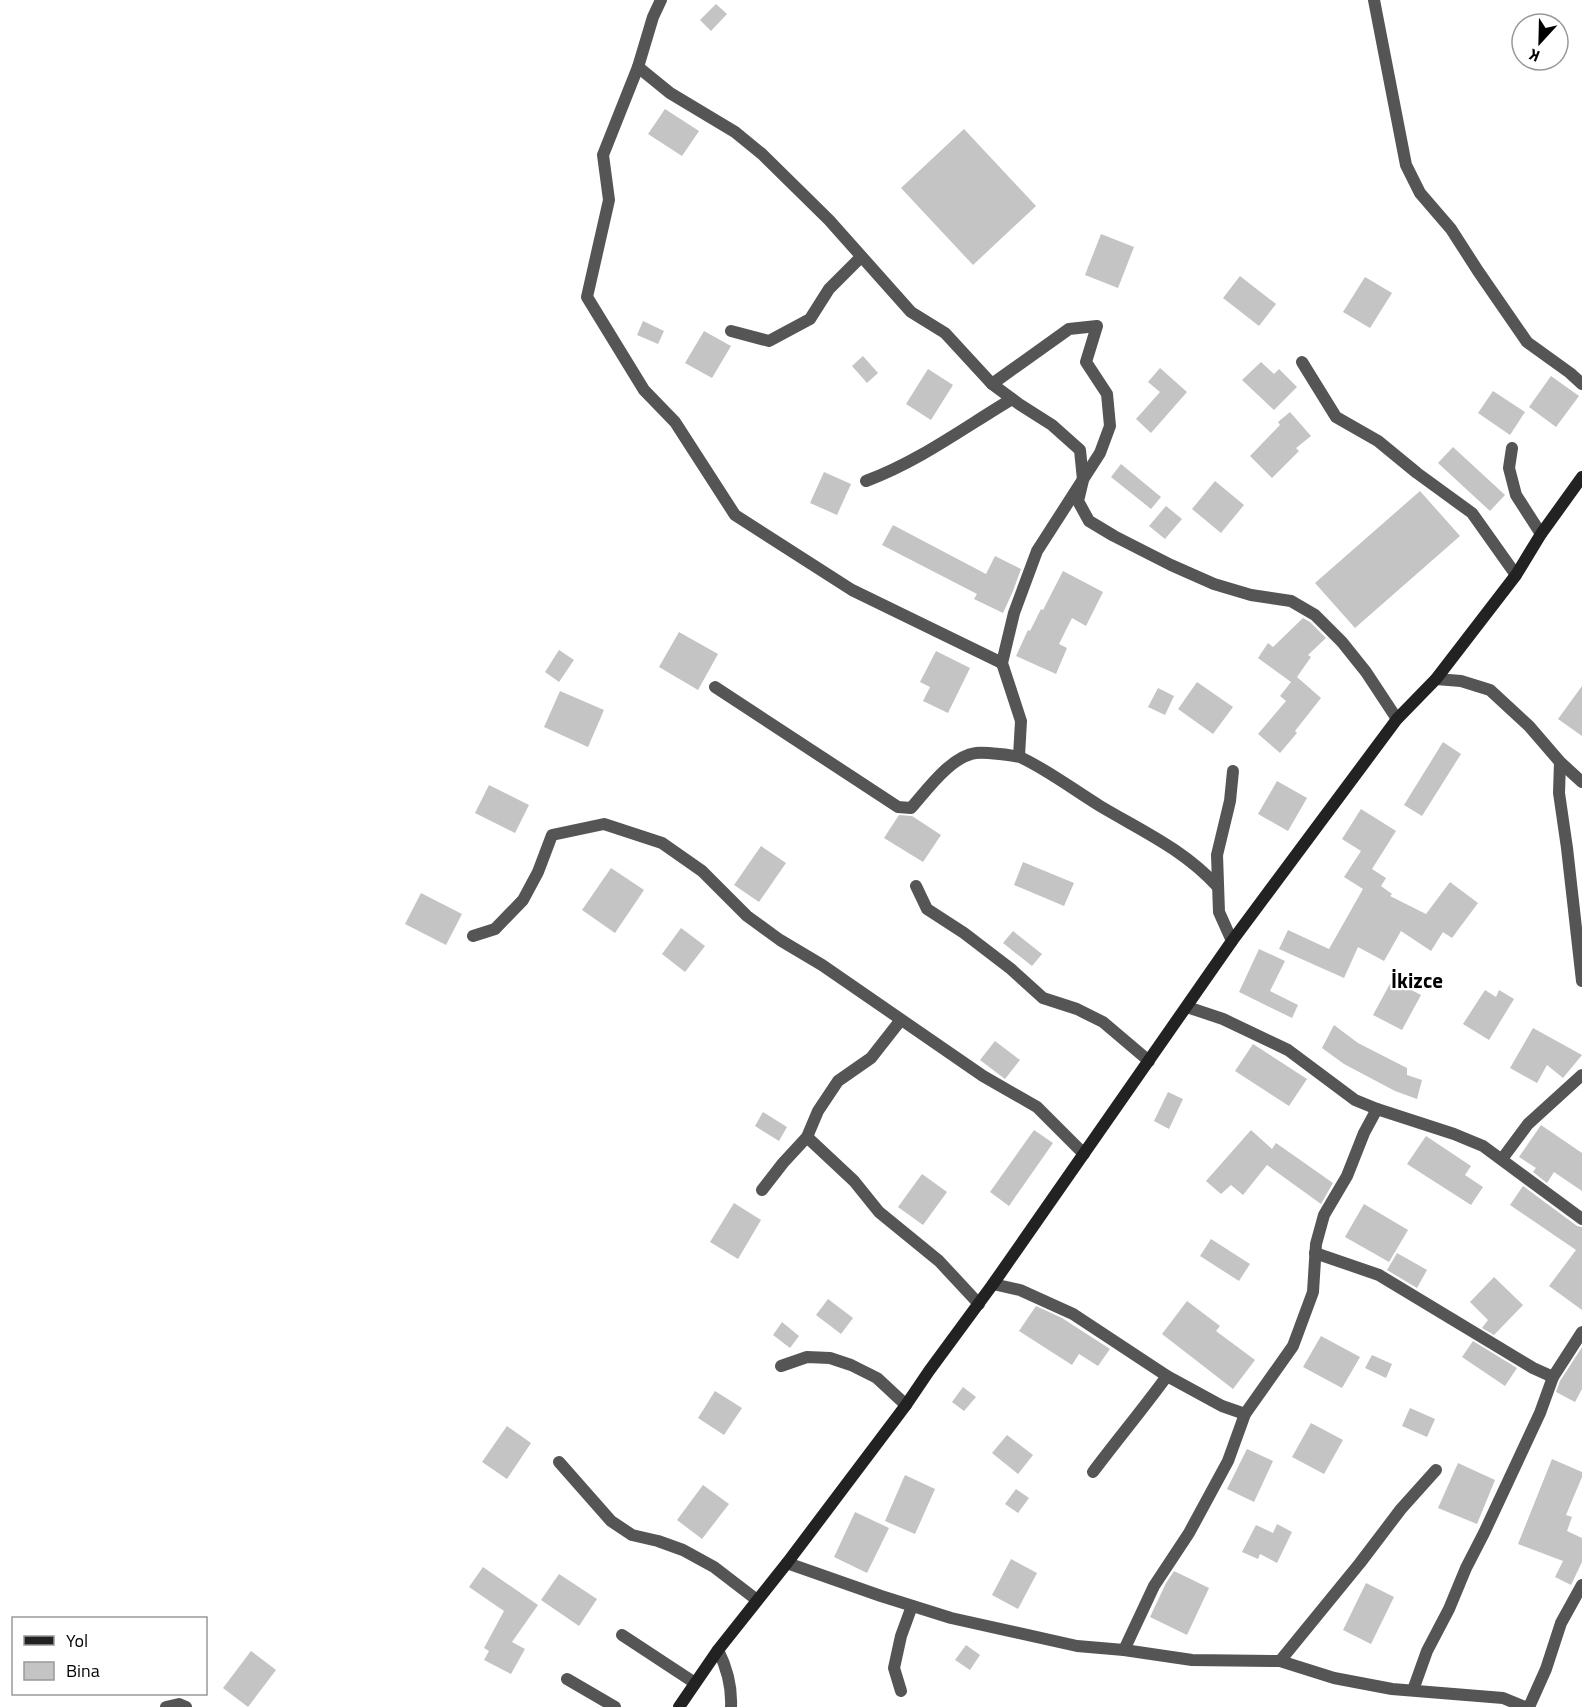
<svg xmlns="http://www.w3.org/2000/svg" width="1582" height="1707" viewBox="0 0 1582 1707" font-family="'Titillium Web',sans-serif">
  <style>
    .building { fill: #c4c4c4 }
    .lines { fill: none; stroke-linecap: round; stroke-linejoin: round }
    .minor { stroke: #555; stroke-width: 12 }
    .secondary { stroke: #222; stroke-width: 12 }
    .labels { text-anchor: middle; stroke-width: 4.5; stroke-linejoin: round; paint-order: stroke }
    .quarter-label { font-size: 21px; font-weight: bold; fill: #000; stroke: #fff }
  </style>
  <rect width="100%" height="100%" fill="#fff"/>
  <g class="building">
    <polygon points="716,4 727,14 711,31 700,20"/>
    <polygon points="665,109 699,131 682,156 648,134"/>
    <polygon points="964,129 1036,206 973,265 901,188"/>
    <polygon points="1101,234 1134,247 1118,288 1085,275"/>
    <polygon points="1240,276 1276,304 1259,326 1223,298"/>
    <polygon points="1365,277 1392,293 1370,328 1343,312"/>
    <polygon points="643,321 664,331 658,344 637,335"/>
    <polygon points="704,331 731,346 712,378 685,363"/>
    <polygon points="863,356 878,373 867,383 852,366"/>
    <polygon points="1261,362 1274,374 1279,369 1297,387 1274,410 1242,380"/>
    <polygon points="1160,368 1187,392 1151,433 1136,419 1160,392 1148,382"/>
    <polygon points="928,369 953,385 931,420 906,404"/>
    <polygon points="1551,376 1579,396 1556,427 1529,407"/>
    <polygon points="1493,391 1525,412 1510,435 1478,413"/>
    <polygon points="1290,412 1311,436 1296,448 1299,451 1272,478 1250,456 1280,425 1278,422"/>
    <polygon points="1453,447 1505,495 1490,511 1438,463"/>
    <polygon points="1121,464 1161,497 1151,509 1111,477"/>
    <polygon points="824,472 851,484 837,515 810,503"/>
    <polygon points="1215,481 1244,505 1221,533 1192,509"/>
    <polygon points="1420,491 1460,536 1355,628 1315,583"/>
    <polygon points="1166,506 1182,519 1165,539 1149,526"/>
    <polygon points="893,525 986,574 995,556 1021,569 1013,591 1003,613 974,599 977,594 882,545"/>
    <polygon points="1063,571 1103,592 1086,626 1072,618 1059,644 1067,648 1056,674 1016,656 1028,630 1030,631 1041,609 1043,610"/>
    <polygon points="1303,618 1310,622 1326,638 1308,655 1311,657 1297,677 1321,698 1295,731 1297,733 1280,753 1258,734 1286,701 1280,696 1291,682 1258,658 1268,643 1273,647"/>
    <polygon points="679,632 718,654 698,690 659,667"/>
    <polygon points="559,650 574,660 559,682 545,672"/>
    <polygon points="936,651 970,668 948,713 923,701 930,687 920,682"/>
    <polygon points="1197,682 1233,707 1213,734 1178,709"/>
    <polygon points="1582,686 1582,736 1558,719"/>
    <polygon points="1158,688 1174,696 1165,715 1148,707"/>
    <polygon points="560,691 604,710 588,747 544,727"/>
    <polygon points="1443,742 1461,754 1422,816 1404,805"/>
    <polygon points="1277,781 1307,798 1288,831 1258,814"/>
    <polygon points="489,785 529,805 515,833 475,813"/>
    <polygon points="1361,809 1396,831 1372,869 1386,878 1381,886 1392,894 1390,896 1426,914 1450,882 1478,903 1452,938 1443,932 1431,951 1401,931 1384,961 1358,947 1344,978 1279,949 1288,930 1329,949 1363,889 1344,877 1361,851 1342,839"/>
    <polygon points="899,815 912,816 941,835 923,862 884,838"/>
    <polygon points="761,846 786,863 759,902 734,885"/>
    <polygon points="1023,862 1074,883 1064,906 1014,885"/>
    <polygon points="611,868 644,890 615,933 582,910"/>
    <polygon points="421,893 462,914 446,945 405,924"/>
    <polygon points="681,928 705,946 685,972 662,954"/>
    <polygon points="1013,931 1042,954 1032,966 1003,943"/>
    <polygon points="1259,949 1285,961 1270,991 1298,1005 1292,1018 1239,992"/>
    <polygon points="1392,980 1421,995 1402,1030 1373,1015"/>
    <polygon points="1485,990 1496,997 1499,990 1514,999 1489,1040 1463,1024"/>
    <polygon points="1334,1025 1358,1043 1407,1068 1407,1075 1422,1080 1417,1099 1395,1091 1344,1064 1322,1048"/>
    <polygon points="1533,1028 1582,1055 1563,1078 1547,1065 1537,1083 1510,1068"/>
    <polygon points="995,1041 1020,1060 1005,1079 980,1060"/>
    <polygon points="1253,1044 1307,1079 1289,1106 1235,1071"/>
    <polygon points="1168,1092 1183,1099 1169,1129 1154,1121"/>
    <polygon points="763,1112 787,1127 779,1141 755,1126"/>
    <polygon points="1541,1125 1582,1153 1582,1191 1554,1172 1547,1183 1533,1172 1536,1168 1519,1157"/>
    <polygon points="1034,1130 1053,1143 1009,1206 990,1192"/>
    <polygon points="1251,1130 1272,1149 1276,1143 1333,1183 1321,1204 1267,1165 1243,1195 1231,1185 1221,1194 1206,1181"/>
    <polygon points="1426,1136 1471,1166 1465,1175 1483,1187 1471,1205 1407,1164"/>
    <polygon points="922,1174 947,1192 923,1225 898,1207"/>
    <polygon points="1523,1186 1577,1226 1582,1227 1582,1310 1549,1286 1576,1250 1510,1205"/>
    <polygon points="734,1203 761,1220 738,1259 710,1242"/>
    <polygon points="1364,1204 1408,1230 1389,1262 1345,1237"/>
    <polygon points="1211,1239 1250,1264 1239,1281 1200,1256"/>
    <polygon points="1397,1253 1427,1270 1417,1288 1387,1270"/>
    <polygon points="1494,1277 1523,1305 1494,1335 1482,1328 1488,1320 1470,1302"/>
    <polygon points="828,1299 853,1318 841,1334 816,1315"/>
    <polygon points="1187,1301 1220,1326 1216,1331 1255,1360 1233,1389 1162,1334"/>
    <polygon points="1036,1306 1062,1318 1110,1349 1098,1366 1079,1354 1072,1365 1019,1331"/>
    <polygon points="782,1322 799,1336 790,1348 773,1335"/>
    <polygon points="1321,1336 1360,1357 1342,1388 1303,1367"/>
    <polygon points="1473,1341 1517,1368 1505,1386 1462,1357"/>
    <polygon points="1582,1347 1582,1389 1575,1402 1556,1392 1560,1381"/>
    <polygon points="1372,1355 1392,1364 1386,1378 1365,1368"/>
    <polygon points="963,1387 976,1397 964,1411 952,1402"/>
    <polygon points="715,1391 742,1408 724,1435 698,1418"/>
    <polygon points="1410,1408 1435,1419 1427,1437 1402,1426"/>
    <polygon points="1311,1423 1343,1440 1324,1474 1292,1457"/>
    <polygon points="507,1426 531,1443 507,1479 482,1462"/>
    <polygon points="1007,1435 1033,1455 1018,1474 992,1453"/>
    <polygon points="1247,1449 1273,1461 1254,1502 1227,1489"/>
    <polygon points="1552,1459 1582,1472 1582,1477 1566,1515 1572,1517 1567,1531 1582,1538 1582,1562 1571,1585 1555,1577 1563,1561 1518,1544"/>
    <polygon points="1458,1463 1495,1480 1477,1524 1438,1508"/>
    <polygon points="905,1475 935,1489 915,1534 885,1521"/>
    <polygon points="703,1485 729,1504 702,1539 677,1520"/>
    <polygon points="1016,1489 1029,1498 1018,1513 1005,1504"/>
    <polygon points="855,1512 889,1528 867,1573 834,1557"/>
    <polygon points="1277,1524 1292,1532 1277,1563 1260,1554 1258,1559 1242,1552 1256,1525 1273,1533"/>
    <polygon points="1011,1559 1037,1573 1018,1609 992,1595"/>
    <polygon points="483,1567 538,1605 512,1642 525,1649 511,1674 484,1660 489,1651 484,1648 504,1611 469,1587"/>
    <polygon points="1174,1571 1209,1588 1187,1635 1150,1617 1166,1583"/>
    <polygon points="559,1574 597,1599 579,1626 541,1600"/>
    <polygon points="1366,1583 1394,1597 1371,1644 1343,1630"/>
    <polygon points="966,1645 980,1655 970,1670 955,1660"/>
    <polygon points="251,1651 276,1670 248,1707 223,1688"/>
  </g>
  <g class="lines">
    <g class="minor">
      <polyline points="661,0 653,17 638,67 603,155 609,200 587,297 644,390 675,422 735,515 852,590 1002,663"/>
      <polyline points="1374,0 1406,165 1420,193 1451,229 1478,271 1527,342 1570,373 1582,384"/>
      <polyline points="638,67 670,93 735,132 762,154 829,220 911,312 945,333 992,384 1019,404 1052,425 1080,450 1083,480 1078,501 1089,521 1114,536 1171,565 1214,584 1251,595 1291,601 1315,615 1342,642 1366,672 1397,719"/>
      <polyline points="731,331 769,341 810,319 829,289 861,257"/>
      <polyline points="1302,362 1336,417 1378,441 1417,473 1472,513 1516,575"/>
      <polyline points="992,384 1069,329 1097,326 1086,362 1107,394 1110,426 1100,453 1037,551 1014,613 1002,663 1021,721 1019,756"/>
      <polyline points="1512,448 1509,468 1516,495 1541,534"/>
      <path d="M866,481C918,462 965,427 1012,399"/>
      <polyline points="1436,679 1461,681 1490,690 1529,726 1560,762 1582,782"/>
      <path d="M715,687L898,807L911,808C927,790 951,756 976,753C983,752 1016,755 1022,758C1049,771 1074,790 1100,806C1142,831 1183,849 1217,886"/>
      <polyline points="1560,762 1559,793 1567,848 1582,981"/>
      <polyline points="916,886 927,909 964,933 1011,969 1043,998 1077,1009 1103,1022 1149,1061"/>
      <polyline points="473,936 495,929 523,900 538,872 552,835 604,824 662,843 702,871 747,916 780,940 822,965 983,1076 1037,1107 1084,1154"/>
      <polyline points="1232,941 1219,912 1217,855 1230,801 1233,771"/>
      <polyline points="1187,1007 1223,1019 1288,1050 1355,1100 1377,1109 1454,1134 1483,1146 1582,1219"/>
      <polyline points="807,1137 854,1181 879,1212 939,1261 979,1304"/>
      <polyline points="1502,1159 1528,1124 1582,1075"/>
      <polyline points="762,1190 783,1163 807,1137 818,1111 838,1081 871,1058 900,1021"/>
      <polyline points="1315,1253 1379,1275 1533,1368 1553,1377"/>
      <polyline points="993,1284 1020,1290 1073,1314 1167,1376 1222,1406 1245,1414"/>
      <polyline points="781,1366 807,1357 830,1358 851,1365 877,1378 906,1405"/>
      <polyline points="559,1462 611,1521 632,1535 658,1541 683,1550 714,1567 757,1600"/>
      <path d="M1093,1472C1117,1440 1143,1409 1167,1376"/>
      <polyline points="787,1563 881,1596 951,1618 1077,1646 1124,1650 1192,1660 1280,1661 1334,1678 1392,1689 1503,1698 1525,1707"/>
      <polyline points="622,1635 695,1683"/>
      <path d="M718,1650C727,1668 732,1687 731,1707"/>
      <polyline points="1124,1650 1154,1586 1189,1533 1228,1461 1245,1414 1293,1346 1313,1292 1316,1244 1324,1215 1347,1176 1364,1133 1377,1109"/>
      <polyline points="1280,1661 1360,1563 1401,1509 1436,1470"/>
      <polyline points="567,1679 615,1707"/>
      <polyline points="1413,1690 1427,1651 1449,1609 1466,1568 1484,1533 1540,1413 1553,1377 1582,1332"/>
      <polyline points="901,1691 894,1668 901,1636 912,1606"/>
      <polyline points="166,1707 179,1704 186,1707"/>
      <polyline points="1529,1707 1546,1669 1561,1623 1582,1585"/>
    </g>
    <polyline class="secondary" points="679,1707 718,1650 787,1563 906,1405 929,1371 993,1284 1232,941 1397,719 1436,679 1516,575 1541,534 1582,477"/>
  </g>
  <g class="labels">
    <g class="quarter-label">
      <text x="1417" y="988">İkizce</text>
    </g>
  </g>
  <rect x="12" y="1617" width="195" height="78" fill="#ffffff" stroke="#999999" stroke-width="1.5"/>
  <rect x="24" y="1636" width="30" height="9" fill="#222222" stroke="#999999" stroke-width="1.5"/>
  <text x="66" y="1647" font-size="18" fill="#000000">Yol</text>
  <rect x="24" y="1662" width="30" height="18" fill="#c4c4c4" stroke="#999999" stroke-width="1.5"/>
  <text x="66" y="1677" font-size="18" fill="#000000">Bina</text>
  <g transform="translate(1540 42) rotate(202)"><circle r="28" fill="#ffffff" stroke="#999999" stroke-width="1.5"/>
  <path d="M0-4.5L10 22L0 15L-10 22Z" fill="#000000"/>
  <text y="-9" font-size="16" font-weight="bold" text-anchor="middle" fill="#000000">K</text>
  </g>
</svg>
